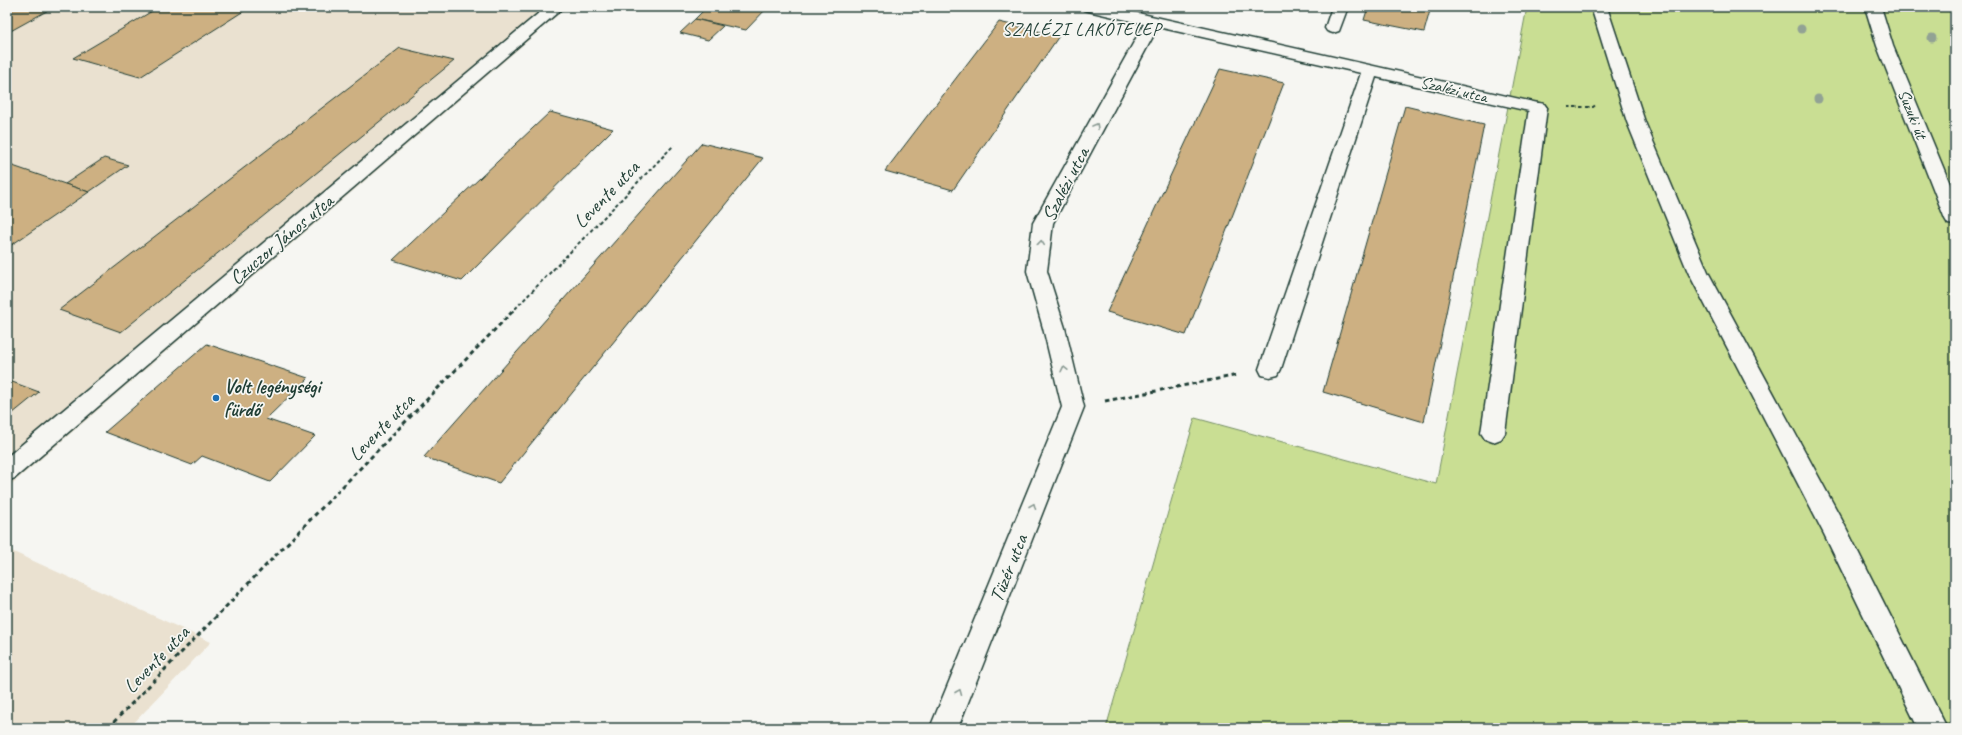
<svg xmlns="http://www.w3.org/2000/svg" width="1962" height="735" viewBox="0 0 1962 735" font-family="Caveat,sans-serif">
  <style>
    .built { fill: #eae1d0 }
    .green { fill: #c9de93; stroke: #748e64 }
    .building { fill: #cdb082; stroke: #1f3d34 }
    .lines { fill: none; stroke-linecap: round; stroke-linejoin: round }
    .lane-casing { stroke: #1f3d34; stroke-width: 3 }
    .street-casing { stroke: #1f3d34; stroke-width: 3 }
    .secondary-casing { stroke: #1f3d34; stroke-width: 3 }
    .path-far1 { stroke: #1f3d34; stroke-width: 2; stroke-dasharray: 3.5 2.5; stroke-linecap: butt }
    .path { stroke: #1f3d34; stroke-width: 3; stroke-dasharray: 4.5 3.5; stroke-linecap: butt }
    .lane { fill: #f6f6f2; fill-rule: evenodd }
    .street { fill: #f6f6f2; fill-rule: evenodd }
    .secondary { fill: #f6f6f2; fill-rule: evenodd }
    .tree { fill: #92a294 }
    .oneway { stroke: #8a9a93 }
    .poi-dot { fill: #1f6fb2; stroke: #f6f6f2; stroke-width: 1.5 }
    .labels { text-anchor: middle; stroke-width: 3.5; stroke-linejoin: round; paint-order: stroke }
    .far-street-label { font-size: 17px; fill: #1f3d34; stroke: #f6f6f2 }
    .far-neighbourhood-label { font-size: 18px; letter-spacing: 1px; fill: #1f3d34; stroke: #f6f6f2 }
    .street-label { font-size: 20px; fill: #1f3d34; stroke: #f6f6f2 }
    .poi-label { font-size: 20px; font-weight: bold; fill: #1f3d34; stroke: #f6f6f2; text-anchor: start }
  </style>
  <rect width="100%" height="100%" fill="#f6f6f2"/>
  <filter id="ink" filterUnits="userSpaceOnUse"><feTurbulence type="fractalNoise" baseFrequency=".025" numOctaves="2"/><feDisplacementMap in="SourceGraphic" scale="8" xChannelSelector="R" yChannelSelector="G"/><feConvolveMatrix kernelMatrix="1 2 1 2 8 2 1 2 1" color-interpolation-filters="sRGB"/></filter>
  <g filter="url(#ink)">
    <g class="built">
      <polygon points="7,7 567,7 7,488"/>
      <polygon points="7,549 211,642 129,728 7,728"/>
    </g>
    <polygon class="green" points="1527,7 1955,7 1955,728 1106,728 1195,418 1436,484"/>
    <g class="building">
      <polygon points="7,7 54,7 7,33"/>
      <polygon points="159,7 250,7 140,77 73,58"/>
      <polygon points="707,7 768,7 746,30 695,19"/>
      <polygon points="1368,7 1431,7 1424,32 1364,20"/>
      <polygon points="695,19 723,26 708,40 680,33"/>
      <polygon points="999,22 1059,36 953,190 885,171"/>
      <polygon points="400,48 454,61 121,332 59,310"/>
      <polygon points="1220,69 1284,83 1186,335 1107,312"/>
      <polygon points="1405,106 1484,125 1424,422 1323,392"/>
      <polygon points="550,112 613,129 462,281 393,260"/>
      <polygon points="702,143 763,158 499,483 424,457"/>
      <polygon points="104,158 128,165 89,192 65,184"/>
      <polygon points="7,164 65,184 89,192 7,248"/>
      <polygon points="207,344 308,378 266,419 315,436 270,482 202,456 192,465 105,432"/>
      <polygon points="7,380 39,392 7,418"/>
    </g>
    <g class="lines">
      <defs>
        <g id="lane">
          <polygon points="1591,7 1607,7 1645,122 1708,272 1842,520 1947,728 1918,728 1824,534 1688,272 1627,122"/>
          <polygon points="1538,103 1544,104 1547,108 1505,433 1501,439 1493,442 1485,439 1481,433 1529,108 1532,104"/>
        </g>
        <g id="street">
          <polygon points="546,7 564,7 15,478 7,481 7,457"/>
          <polygon points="1082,7 1111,7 1538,103 1544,104 1547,108 1544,112 1538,113 1376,77 1281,369 1278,375 1270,377 1262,375 1259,369 1361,73 1158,27 1053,223 1047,271 1065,328 1084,407 958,728 930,728 1062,407 1043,328 1027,271 1033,223 1144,24 1084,10"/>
          <polygon points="1332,7 1348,7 1339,31 1333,33 1327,31 1325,28"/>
        </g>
        <polygon id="secondary" points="1865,7 1881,7 1893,46 1955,196 1955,225 1948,224 1945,219 1877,46"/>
      </defs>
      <use href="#lane" class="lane-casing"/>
      <use href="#street" class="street-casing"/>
      <use href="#secondary" class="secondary-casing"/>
      <g class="path-far1">
        <polyline points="1568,107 1593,107 1597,104"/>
        <polyline points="511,313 674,145"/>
      </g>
      <g class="path">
        <polyline points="1105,401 1238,375"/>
        <polyline points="108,728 512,312"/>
      </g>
      <use href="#lane" class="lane"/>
      <use href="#street" class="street"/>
      <use href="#secondary" class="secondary"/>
    </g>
    <g class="tree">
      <circle cx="1801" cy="29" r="4.5"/>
      <circle cx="1932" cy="38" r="4.5"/>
      <circle cx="1818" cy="99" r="4.5"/>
    </g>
    <defs><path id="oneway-chevron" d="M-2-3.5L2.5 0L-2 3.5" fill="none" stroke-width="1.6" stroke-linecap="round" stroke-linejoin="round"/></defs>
    <g class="oneway">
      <use href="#oneway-chevron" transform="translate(1096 126) rotate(-61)"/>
      <use href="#oneway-chevron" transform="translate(1041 243) rotate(-84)"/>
      <use href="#oneway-chevron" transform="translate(1064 369) rotate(-103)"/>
      <use href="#oneway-chevron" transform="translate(1033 506) rotate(-68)"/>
      <use href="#oneway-chevron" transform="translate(959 692) rotate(-68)"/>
    </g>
  </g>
  <circle class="poi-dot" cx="216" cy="398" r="4"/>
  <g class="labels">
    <g class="far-street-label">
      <text transform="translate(1454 89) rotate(13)" y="6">Szalézi utca</text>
      <text transform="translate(1913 114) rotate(68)" y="6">Suzuki út</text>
    </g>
    <g class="far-neighbourhood-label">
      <text x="1082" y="35">SZALÉZI LAKÓTELEP</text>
    </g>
    <g class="street-label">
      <text transform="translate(1065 184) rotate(-63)" y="7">Szalézi utca</text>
      <text transform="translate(606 194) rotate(-46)" y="7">Levente utca</text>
      <text transform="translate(281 239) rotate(-40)" y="7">Czuczor János utca</text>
      <text transform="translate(381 427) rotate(-46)" y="7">Levente utca</text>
      <text transform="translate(1008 568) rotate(-68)" y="7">Tüzér utca</text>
      <text transform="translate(156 659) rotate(-46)" y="7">Levente utca</text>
    </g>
    <g class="poi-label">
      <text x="224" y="393">Volt legénységi<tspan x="224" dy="23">fürdő</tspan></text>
    </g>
  </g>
  <rect width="1962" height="735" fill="none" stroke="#f6f6f2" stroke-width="24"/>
  <rect x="12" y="12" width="1938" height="711" fill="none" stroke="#1f3d34" stroke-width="1.5" filter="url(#ink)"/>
</svg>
